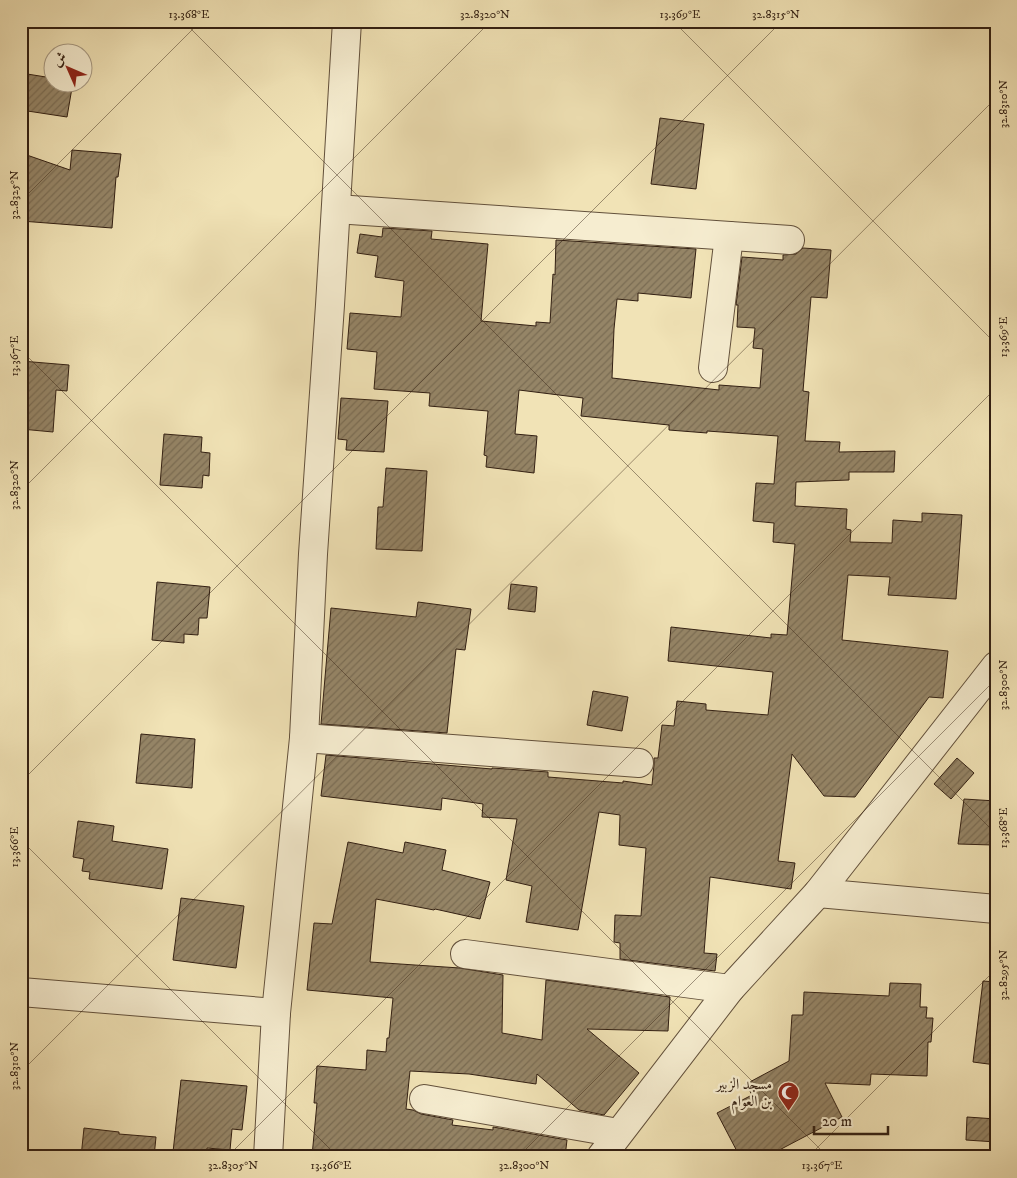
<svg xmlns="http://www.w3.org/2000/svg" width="1017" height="1178" viewBox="0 0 1017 1178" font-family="'IM FELL DW Pica',Amiri,serif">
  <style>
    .building { fill: url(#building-hatch); stroke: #321f12 }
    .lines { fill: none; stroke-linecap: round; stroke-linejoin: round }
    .minor-casing { stroke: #62503b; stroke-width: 30 }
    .minor { stroke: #f6edd0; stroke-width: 28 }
    .ticks { fill: none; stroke: #321f12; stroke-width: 1; stroke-opacity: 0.45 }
    .labels { text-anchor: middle; stroke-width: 4.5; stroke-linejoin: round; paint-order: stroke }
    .poi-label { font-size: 15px; fill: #321f12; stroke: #f6edd0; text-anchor: end }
    .neatline { fill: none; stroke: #321f12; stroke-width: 2 }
    .ticks-label { font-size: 12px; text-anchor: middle; fill: #321f12 }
  </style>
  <defs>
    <pattern id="building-hatch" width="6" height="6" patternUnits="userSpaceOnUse" patternTransform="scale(1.25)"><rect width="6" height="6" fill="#958567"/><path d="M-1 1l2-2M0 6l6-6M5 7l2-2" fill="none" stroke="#7a6c53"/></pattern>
  </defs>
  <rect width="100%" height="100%" fill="#f1e3b6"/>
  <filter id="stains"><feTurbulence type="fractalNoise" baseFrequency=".004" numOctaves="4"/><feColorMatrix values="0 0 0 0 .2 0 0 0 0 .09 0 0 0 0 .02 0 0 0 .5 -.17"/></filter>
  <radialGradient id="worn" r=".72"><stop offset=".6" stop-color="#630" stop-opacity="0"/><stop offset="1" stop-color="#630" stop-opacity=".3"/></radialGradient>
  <g class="building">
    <polygon points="21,73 52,78 52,82 73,82 67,117 21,110"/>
    <polygon points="660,118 704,124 696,189 651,184"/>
    <polygon points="72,150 121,154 118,177 116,177 112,228 21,221 21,153 70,170"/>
    <polygon points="383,228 432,231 431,239 488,244 481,321 536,326 536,322 550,323 553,274 555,275 556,240 696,249 691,298 638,293 638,301 617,299 614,329 612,378 719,390 719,385 760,388 763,349 753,348 755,328 737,327 738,305 736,305 742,257 783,260 783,255 796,254 803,248 831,250 827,298 811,297 803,391 809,392 805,441 840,442 839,452 895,451 894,472 849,472 849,480 796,482 795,506 847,509 846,529 851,530 850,542 892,543 893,520 922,522 922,513 962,515 956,599 888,595 890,577 848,575 842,640 948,651 943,698 929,697 855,797 824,796 792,754 778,861 795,863 791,889 710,877 704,953 717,954 715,971 620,959 620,943 614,942 615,915 641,916 646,848 619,845 620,815 599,812 578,930 526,922 532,886 506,880 517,819 482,817 483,804 442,798 441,810 321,796 326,755 492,769 492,768 548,772 548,777 623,783 623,781 652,785 654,765 654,758 658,758 662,725 674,726 677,701 706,704 706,710 768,715 773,672 668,661 671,627 771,638 771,634 787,635 795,544 773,542 774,523 753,521 756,483 774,484 778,436 707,431 707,433 669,430 669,425 581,416 583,398 519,390 515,434 537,436 534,473 486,467 487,456 484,455 488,411 429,406 430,393 374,389 377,352 347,349 350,313 401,317 404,281 375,277 378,256 357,253 360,234 382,237"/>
    <polygon points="21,361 69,365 67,391 56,390 53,432 21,429"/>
    <polygon points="341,398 388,401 384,452 346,450 347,440 338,439"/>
    <polygon points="164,434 202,437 201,452 210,453 209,476 203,475 202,488 160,485"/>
    <polygon points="386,468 427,471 422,551 376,549 378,507 383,507"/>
    <polygon points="157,582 210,587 207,618 199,618 198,635 184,634 184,643 152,640"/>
    <polygon points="511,584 537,587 535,612 508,609"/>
    <polygon points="418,602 471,609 465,650 456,649 447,733 321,724 331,608 416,617"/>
    <polygon points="593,691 628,697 622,731 587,725"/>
    <polygon points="141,734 195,739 192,788 136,783"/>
    <polygon points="957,758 974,773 951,799 934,784"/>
    <polygon points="964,799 996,801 993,845 958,844"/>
    <polygon points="78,821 114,826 112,841 168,849 162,889 89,879 90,872 82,871 84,859 73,857"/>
    <polygon points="348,842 403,853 405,842 446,850 442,870 490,882 480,919 435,909 434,910 376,899 370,962 460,968 503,975 502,1033 542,1040 546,980 670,997 668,1031 587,1029 639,1073 604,1115 579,1110 537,1074 536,1084 469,1074 410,1071 406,1109 413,1110 421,1114 453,1120 452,1125 493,1130 493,1127 567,1140 565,1157 312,1156 317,1103 314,1103 317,1066 366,1070 367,1050 386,1052 387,1038 389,1038 393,998 307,990 314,923 332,924"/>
    <polygon points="181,898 244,906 236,968 173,960"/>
    <polygon points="983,981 996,982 996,1065 973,1062"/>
    <polygon points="890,983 921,984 920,1007 927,1007 926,1018 933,1018 931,1042 928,1042 927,1076 871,1074 870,1085 825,1083 842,1117 766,1157 740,1157 717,1113 752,1095 746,1084 789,1061 792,1015 803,1015 804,992 889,996"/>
    <polygon points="181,1080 247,1086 242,1130 232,1129 230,1150 207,1148 207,1155 173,1152"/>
    <polygon points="967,1117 996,1119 996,1142 966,1140"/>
    <polygon points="84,1128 119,1132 119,1134 156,1137 154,1157 81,1157"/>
  </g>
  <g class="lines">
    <defs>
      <g id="minor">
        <polyline points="336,209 790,240"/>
        <polyline points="713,368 729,236"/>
        <polyline points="304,738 639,763"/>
        <polyline points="818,893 996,909"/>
        <polyline points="465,954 730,989"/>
        <polyline points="21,992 276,1013"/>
        <polyline points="424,1099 618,1133"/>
        <polyline points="268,1157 276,1013 304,738 313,554 330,305 347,21"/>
        <polyline points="601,1157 730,989 818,893 996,666"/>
      </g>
    </defs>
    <use href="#minor" class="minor-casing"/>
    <use href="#minor" class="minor"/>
  </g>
  <path class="ticks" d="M183,21L996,834M673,21L996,344M21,201L201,21M21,350L828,1157M21,491L491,21M21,782L782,21M21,840L338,1157M21,1072L996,98M227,1157L996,388M518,1157L996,679M808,1157L996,969"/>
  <defs>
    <symbol id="mosque-pin" viewBox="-11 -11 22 30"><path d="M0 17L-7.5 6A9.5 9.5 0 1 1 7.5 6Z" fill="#8f2418" stroke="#f6edd0"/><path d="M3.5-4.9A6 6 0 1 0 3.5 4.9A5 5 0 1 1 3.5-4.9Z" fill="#fff"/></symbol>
  </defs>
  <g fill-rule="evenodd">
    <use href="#mosque-pin" x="776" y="1080" width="25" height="34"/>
  </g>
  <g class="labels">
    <g class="poi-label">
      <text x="772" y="1089">مسجد الزبير<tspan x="772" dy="17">بن العوام</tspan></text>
    </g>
  </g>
  <rect width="1017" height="1178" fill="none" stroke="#f1e3b6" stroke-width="55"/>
  <g transform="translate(68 68) rotate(315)"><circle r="24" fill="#f6edd0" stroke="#a89b84"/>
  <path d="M0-4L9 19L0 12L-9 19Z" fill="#8f2418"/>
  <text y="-8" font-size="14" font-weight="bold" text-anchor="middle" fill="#321f12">ش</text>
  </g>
  <path d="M814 1126v8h74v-8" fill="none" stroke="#321f12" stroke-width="2.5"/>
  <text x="822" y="1126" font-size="15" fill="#321f12" stroke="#f6edd0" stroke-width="4" paint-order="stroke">20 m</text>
  <rect x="28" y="28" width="962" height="1122" class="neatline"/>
  <g class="ticks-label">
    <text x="189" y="18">13.368°E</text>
    <text x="485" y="18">32.8320°N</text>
    <text x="680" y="18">13.369°E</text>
    <text x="776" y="18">32.8315°N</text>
    <text transform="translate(1003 104) rotate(-90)" y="4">32.8310°N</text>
    <text transform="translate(14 195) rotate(-90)" y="4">32.8325°N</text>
    <text transform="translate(1003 337) rotate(-90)" y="4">13.369°E</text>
    <text transform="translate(14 356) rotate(-90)" y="4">13.367°E</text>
    <text transform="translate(14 485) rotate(-90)" y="4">32.8320°N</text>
    <text transform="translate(1003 685) rotate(-90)" y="4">32.8300°N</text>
    <text transform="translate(1003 828) rotate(-90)" y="4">13.368°E</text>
    <text transform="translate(14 847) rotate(-90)" y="4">13.366°E</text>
    <text transform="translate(1003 975) rotate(-90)" y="4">32.8295°N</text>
    <text transform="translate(14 1066) rotate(-90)" y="4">32.8310°N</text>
    <text x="233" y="1169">32.8305°N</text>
    <text x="331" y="1169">13.366°E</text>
    <text x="524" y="1169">32.8300°N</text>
    <text x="822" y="1169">13.367°E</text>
  </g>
  <rect width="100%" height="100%" filter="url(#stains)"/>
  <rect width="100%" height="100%" fill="url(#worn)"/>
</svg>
